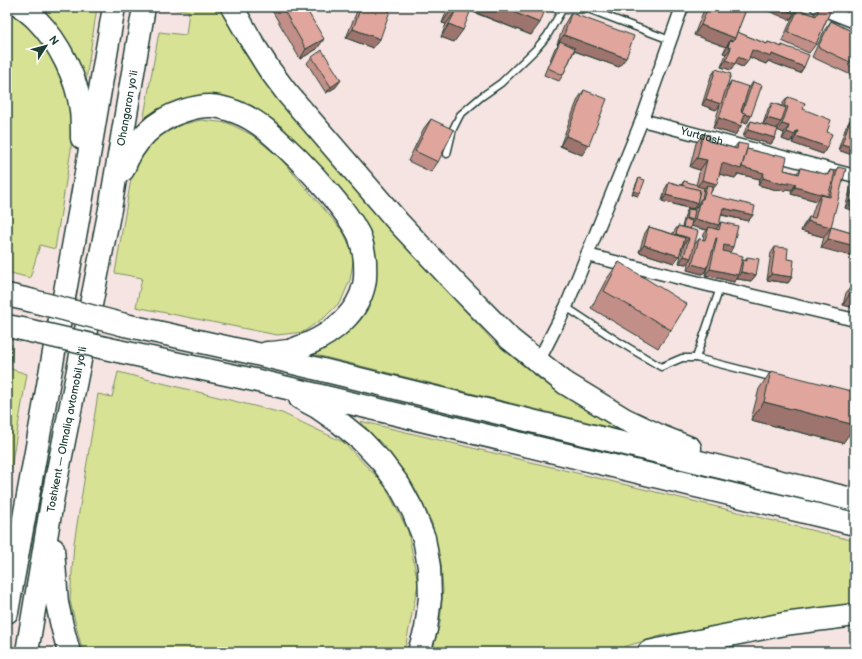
<svg xmlns="http://www.w3.org/2000/svg" width="862" height="659" viewBox="0 0 862 659" font-family="'Balsamiq Sans',sans-serif">
  <style>
    .green { fill: #d7e294; stroke: #7b9064 }
    .lines { fill: none; stroke-linecap: round; stroke-linejoin: round }
    .lane-casing { stroke: #1f3d34; stroke-width: 9 }
    .street-casing { stroke: #1f3d34; stroke-width: 15 }
    .highway-casing { stroke: #1f3d34; stroke-width: 25 }
    .lane { stroke: #fff; stroke-width: 6 }
    .street { stroke: #fff; stroke-width: 12 }
    .highway { stroke: #fff; stroke-width: 22 }
    .highway-bridge-casing { stroke: #1f3d34; stroke-width: 25; stroke-linecap: butt }
    .highway-bridge { stroke: #fff; stroke-width: 22 }
    .wall { fill: #c18f87; stroke: #1f3d34 }
    .shaded-wall { fill: #9d746e; stroke: #1f3d34 }
    .building { fill: #e0a69d; stroke: #1f3d34 }
    .labels { text-anchor: middle; stroke-width: 3; stroke-linejoin: round; paint-order: stroke }
    .street-label { font-size: 11px; fill: #1f3d34; stroke: #fff }
  </style>
  <rect width="100%" height="100%" fill="#f6e4e2"/>
  <filter id="ink" filterUnits="userSpaceOnUse"><feTurbulence type="fractalNoise" baseFrequency=".025" numOctaves="2"/><feDisplacementMap in="SourceGraphic" scale="8" xChannelSelector="R" yChannelSelector="G"/><feConvolveMatrix kernelMatrix="1 2 1 2 8 2 1 2 1" color-interpolation-filters="sRGB"/></filter>
  <g filter="url(#ink)">
    <g class="green">
      <polygon points="38,7 97,7 86,80 71,50"/>
      <path d="M164,7H220L239,40L387,222L445,289L493,341L541,380L620,430L312,354C328,345 345,336 358,323C375,304 379,277 375,253C374,249 374,244 373,241C370,233 365,226 361,219L218,96L203,95L185,100L143,122L159,32L186,35L189,11Z"/>
      <polygon points="7,9 17,13 42,38 63,72 72,109 71,150 55,249 40,245 30,278 7,272"/>
      <polygon points="201,120 228,123 252,135 279,157 319,203 344,233 354,256 350,280 341,301 325,317 303,332 277,335 136,307 142,278 115,273 133,167 142,150 157,138 180,125"/>
      <polygon points="7,344 12,345 11,369 27,374 7,491"/>
      <polygon points="118,372 282,413 343,442 384,484 408,531 418,584 406,644 402,652 84,652 81,645 70,601 74,543 98,394 112,397"/>
      <polygon points="360,421 689,500 855,541 855,605 664,635 607,652 432,652 440,623 443,590 441,564 432,523 415,488 390,454"/>
    </g>
    <g class="lines">
      <defs>
        <g id="lane">
          <polyline points="551,7 562,10 588,9 670,40"/>
          <polyline points="447,154 453,129 460,115 481,97 501,83 536,49 547,36 562,10"/>
          <polyline points="566,307 616,340 661,367 682,358 696,358 774,378"/>
          <polyline points="696,358 720,288"/>
        </g>
        <g id="street">
          <polyline points="817,7 855,22"/>
          <path id="s1" d="M642,120L855,176"/>
          <polyline points="587,255 720,288 855,320"/>
          <polyline points="538,362 566,307 587,255 642,120 682,7"/>
        </g>
        <g id="highway">
          <path d="M22,7C27,11 32,15 36,19C59,42 77,78 81,110C82,119 82,128 82,138"/>
          <polyline points="232,7 252,42 269,69 287,93 398,222 457,285 510,339 565,383 624,419 662,437 690,448"/>
          <path d="M123,170C133,141 155,120 183,111C192,108 201,106 210,106C219,106 228,109 236,112C261,121 280,142 298,159C309,170 319,181 329,193C340,206 351,219 359,235C362,243 364,252 365,261C365,268 366,277 364,285C358,313 333,333 308,344C301,346 294,350 288,351C281,352 274,353 267,353"/>
          <polyline points="7,295 29,300"/>
          <polyline points="125,325 257,354 855,500"/>
          <polyline points="7,326 22,329"/>
          <polyline points="118,351 254,380 855,524"/>
          <polyline points="300,398 317,407 340,423 361,440 381,461 399,485 413,511 424,538 429,567 430,598 426,629 419,652"/>
          <polyline points="53,549 57,603 62,626 69,652"/>
          <polyline points="7,612 81,203 114,7"/>
          <path id="s2" d="M27,652L53,496L110,209L144,7"/>
          <polyline points="649,652 694,642 784,624 855,615"/>
        </g>
      </defs>
      <use href="#lane" class="lane-casing"/>
      <use href="#street" class="street-casing"/>
      <use href="#highway" class="highway-casing"/>
      <use href="#lane" class="lane"/>
      <use href="#street" class="street"/>
      <use href="#highway" class="highway"/>
      <defs>
        <g id="highway-bridge">
          <polyline points="29,300 125,325"/>
          <polyline points="22,329 118,351"/>
        </g>
      </defs>
      <use href="#highway-bridge" class="highway-bridge-casing"/>
      <use href="#highway-bridge" class="highway-bridge"/>
    </g>
    <g class="wall">
      <polygon points="270,7 305,7 317,49 300,59"/>
      <polygon points="359,7 380,7 380,39 373,48 346,38 357,11"/>
      <polygon points="449,7 546,7 531,35 470,11 454,42 441,37 446,24 442,23 447,10"/>
      <polygon points="705,7 747,7 737,32 767,44 768,42 781,47 782,45 804,67 800,73 768,61 766,64 749,57 748,61 743,67 735,64 731,70 721,67 726,54 723,53 726,47 694,35"/>
      <polygon points="818,7 832,7 816,44 809,53 782,41 792,18 798,9 814,15"/>
      <polygon points="571,13 619,67 574,51 563,75 559,81 544,75 555,48 558,45 557,44 565,23"/>
      <polygon points="831,21 855,33 855,70 851,75 812,57 824,31"/>
      <polygon points="312,57 336,87 326,93 307,63"/>
      <polygon points="716,69 726,89 731,81 749,88 753,82 751,116 747,123 743,121 741,126 735,135 713,128 720,105 716,110 702,105 711,76"/>
      <polygon points="584,90 582,155 560,146 578,99"/>
      <polygon points="788,97 803,109 827,132 827,147 823,154 792,143 793,138 790,142 782,139 784,133 777,130 775,138 771,144 743,137 746,128 751,121 771,127 763,124 768,109 772,103 782,106 783,103"/>
      <polygon points="431,119 438,162 431,172 408,161 424,128"/>
      <polygon points="850,120 855,156 838,150 846,127"/>
      <polygon points="703,134 708,141 734,148 738,143 747,149 774,156 775,154 784,170 797,173 801,168 827,175 830,170 835,171 838,167 831,227 855,234 821,248 824,237 801,231 803,226 809,217 811,217 815,205 817,201 791,194 792,190 786,189 784,191 778,189 777,190 758,185 760,179 738,174 735,178 719,174 711,191 710,195 753,215 748,221 721,215 719,224 721,222 729,253 741,263 743,260 745,261 747,257 756,275 751,281 737,279 737,278 734,282 705,275 707,268 704,273 703,273 702,274 687,270 694,245 699,239 703,240 704,234 707,230 691,226 686,264 679,263 684,244 683,244 679,256 674,263 639,252 645,233 649,227 673,234 673,233 678,226 682,227 686,212 688,209 694,210 662,201 665,189 669,182 681,185 684,181 696,185 700,170 690,167 696,143"/>
      <polygon points="639,178 640,193 638,196 632,194 637,182"/>
      <polygon points="855,181 855,211 845,208 851,187"/>
      <polygon points="775,247 787,259 792,277 788,283 767,280 771,253"/>
      <polygon points="619,262 671,330 658,348 591,308 606,280"/>
      <polygon points="855,275 855,308 843,305 846,293 853,284"/>
      <polygon points="771,371 843,443 751,420 759,389"/>
    </g>
    <g class="shaded-wall">
      <polygon points="469,7 501,7 540,23 531,35 467,9"/>
      <polygon points="633,7 644,7 642,10"/>
      <polygon points="759,7 779,7 794,13 790,20"/>
      <polygon points="451,10 455,12 446,24 442,23"/>
      <polygon points="449,24 463,30 454,42 441,37"/>
      <polygon points="701,25 735,38 731,48 726,54 723,53 727,47 730,40 726,47 694,35"/>
      <polygon points="353,29 380,39 373,48 346,38"/>
      <polygon points="564,35 626,58 619,67 558,45 560,41 558,45 557,44"/>
      <polygon points="324,39 317,49 300,59 306,49"/>
      <polygon points="752,50 772,54 804,67 800,73 768,61 766,64 747,56"/>
      <polygon points="738,57 748,61 743,67 735,64 731,70 721,67 726,60"/>
      <polygon points="341,80 336,87 326,93 331,87"/>
      <polygon points="706,99 721,104 716,110 702,105"/>
      <polygon points="742,113 751,116 747,123 737,119"/>
      <polygon points="719,118 741,126 735,135 713,128"/>
      <polygon points="767,118 781,122 776,129 763,124"/>
      <polygon points="782,124 789,126 784,133 777,130"/>
      <polygon points="748,130 775,138 771,144 743,137"/>
      <polygon points="796,131 798,131 790,142 782,139 787,132"/>
      <polygon points="566,136 589,145 582,155 560,146"/>
      <polygon points="796,136 827,147 823,154 792,143"/>
      <polygon points="842,144 855,148 855,156 838,150"/>
      <polygon points="697,158 707,160 700,170 690,167"/>
      <polygon points="722,163 741,166 764,173 760,179 738,174 735,178 715,173"/>
      <polygon points="763,178 782,183 789,182 796,184 792,190 786,189 784,191 778,189 777,190 758,185"/>
      <polygon points="702,180 717,184 710,193 707,185 702,191 695,189"/>
      <polygon points="795,187 828,196 824,202 821,195 817,201 791,194"/>
      <polygon points="634,191 640,193 638,196 632,194"/>
      <polygon points="666,195 697,203 693,209 662,201"/>
      <polygon points="849,201 855,203 855,211 845,208"/>
      <polygon points="695,206 697,206 694,210 693,209"/>
      <polygon points="723,208 753,215 748,221 719,214"/>
      <polygon points="695,219 719,225 714,232 709,227 707,230 690,226"/>
      <polygon points="808,221 831,227 824,237 801,231"/>
      <polygon points="676,234 689,238 684,244 671,241"/>
      <polygon points="828,239 855,246 855,257 821,248"/>
      <polygon points="644,245 679,256 674,263 639,252"/>
      <polygon points="724,245 733,247 729,254 720,252"/>
      <polygon points="684,256 691,258 686,264 679,263"/>
      <polygon points="692,264 707,266 708,266 704,273 703,273 702,274 687,270"/>
      <polygon points="710,269 738,275 734,282 705,275"/>
      <polygon points="741,272 756,275 751,281 737,279"/>
      <polygon points="771,274 792,277 788,283 767,280"/>
      <polygon points="849,295 855,297 855,308 843,305"/>
      <polygon points="764,402 855,425 855,426 843,443 751,420"/>
    </g>
    <g class="building">
      <polygon points="282,7 305,7 324,39 306,49"/>
      <polygon points="361,7 380,7 390,11 380,39 353,29"/>
      <polygon points="452,7 472,7 463,30 449,24 455,12 451,10"/>
      <polygon points="501,7 546,7 540,23"/>
      <polygon points="708,7 747,7 735,38 701,25"/>
      <polygon points="779,7 797,7 794,13"/>
      <polygon points="820,7 832,7 816,44 788,32 798,9 816,16"/>
      <polygon points="571,13 634,36 626,58 564,35"/>
      <polygon points="831,21 855,33 855,51 850,62 818,47"/>
      <polygon points="737,32 767,44 768,42 782,47 782,45 809,55 804,67 772,54 771,57 752,50 748,61 738,57 735,64 726,60 731,48 728,47 730,40 733,41 735,38"/>
      <polygon points="560,41 575,48 563,75 548,68"/>
      <polygon points="322,50 341,80 331,87 312,57"/>
      <polygon points="855,51 855,69 848,65 850,62"/>
      <polygon points="716,69 731,74 721,104 706,99"/>
      <polygon points="731,81 749,87 741,111 745,113 741,126 719,118"/>
      <polygon points="753,82 762,85 751,116 745,114 745,113 742,112"/>
      <polygon points="584,90 607,99 589,145 566,136"/>
      <polygon points="788,97 805,103 803,109 831,120 827,132 832,134 827,147 796,136 798,131 796,131 795,135 787,132 789,126 782,124 788,107 784,106"/>
      <polygon points="772,103 786,108 781,122 767,118"/>
      <polygon points="431,119 454,130 438,162 415,151"/>
      <polygon points="850,120 855,122 855,148 842,144"/>
      <polygon points="751,121 778,129 775,138 748,130"/>
      <polygon points="703,134 710,135 708,141 737,149 738,143 748,145 741,169 722,163 717,184 702,180 707,160 697,158"/>
      <polygon points="747,149 775,156 775,154 787,157 784,170 799,174 801,168 829,175 830,170 835,172 828,196 795,187 796,184 789,182 789,184 782,183 782,184 763,178 764,173 742,167"/>
      <polygon points="838,167 846,169 831,227 808,221 809,217 815,218 821,195 830,197"/>
      <polygon points="639,178 645,180 640,193 634,191"/>
      <polygon points="684,181 697,185 697,186 704,188 702,199 701,199 699,202 697,206 695,206 697,203 700,190 682,186"/>
      <polygon points="669,182 700,190 697,203 666,195"/>
      <polygon points="855,182 855,203 849,201"/>
      <polygon points="707,185 713,186 710,195 755,206 753,215 723,208 719,225 695,219 699,203 700,204 701,199 703,199"/>
      <polygon points="688,209 695,210 693,220 686,218"/>
      <polygon points="685,219 692,221 690,229 683,227"/>
      <polygon points="721,222 738,226 733,247 724,245 723,251 743,256 738,275 710,269 717,238 716,238 708,266 707,266 706,268 692,264 699,239 705,240 709,227 719,230"/>
      <polygon points="678,226 698,231 691,258 684,256 689,238 676,234"/>
      <polygon points="649,227 685,238 679,256 644,245"/>
      <polygon points="831,227 855,234 855,246 828,239"/>
      <polygon points="775,247 788,248 787,259 794,260 792,277 771,274"/>
      <polygon points="747,257 759,259 756,275 741,272 743,260 747,261"/>
      <polygon points="619,262 687,304 671,330 604,291"/>
      <polygon points="852,284 855,284 855,297 849,295"/>
      <polygon points="771,371 855,392 855,425 764,402"/>
    </g>
  </g>
  <g class="labels">
    <g class="street-label">
      <text transform="translate(127 108) rotate(-80)" y="4">Ohangaron yoʻli</text>
      <text dy="4" stroke="none"><textPath href="#s1" startOffset="62">Yurtdosh</textPath></text>
      <text dy="4" stroke="none"><textPath href="#s2" startOffset="226">Toshkent — Olmaliq avtomobil yo‘li</textPath></text>
    </g>
  </g>
  <rect width="862" height="659" fill="none" stroke="#fff" stroke-width="24"/>
  <rect x="12" y="12" width="838" height="635" fill="none" stroke="#1f3d34" stroke-width="1.5" filter="url(#ink)"/>
  <g transform="translate(46 46) rotate(54)" stroke="#ffffff" stroke-width="3" paint-order="stroke">
  <path d="M0-3L7 15L0 10L-7 15Z" fill="#1f3d34"/>
  <text y="-6" font-size="11" font-weight="bold" text-anchor="middle" fill="#1f3d34">N</text>
  </g>
</svg>
